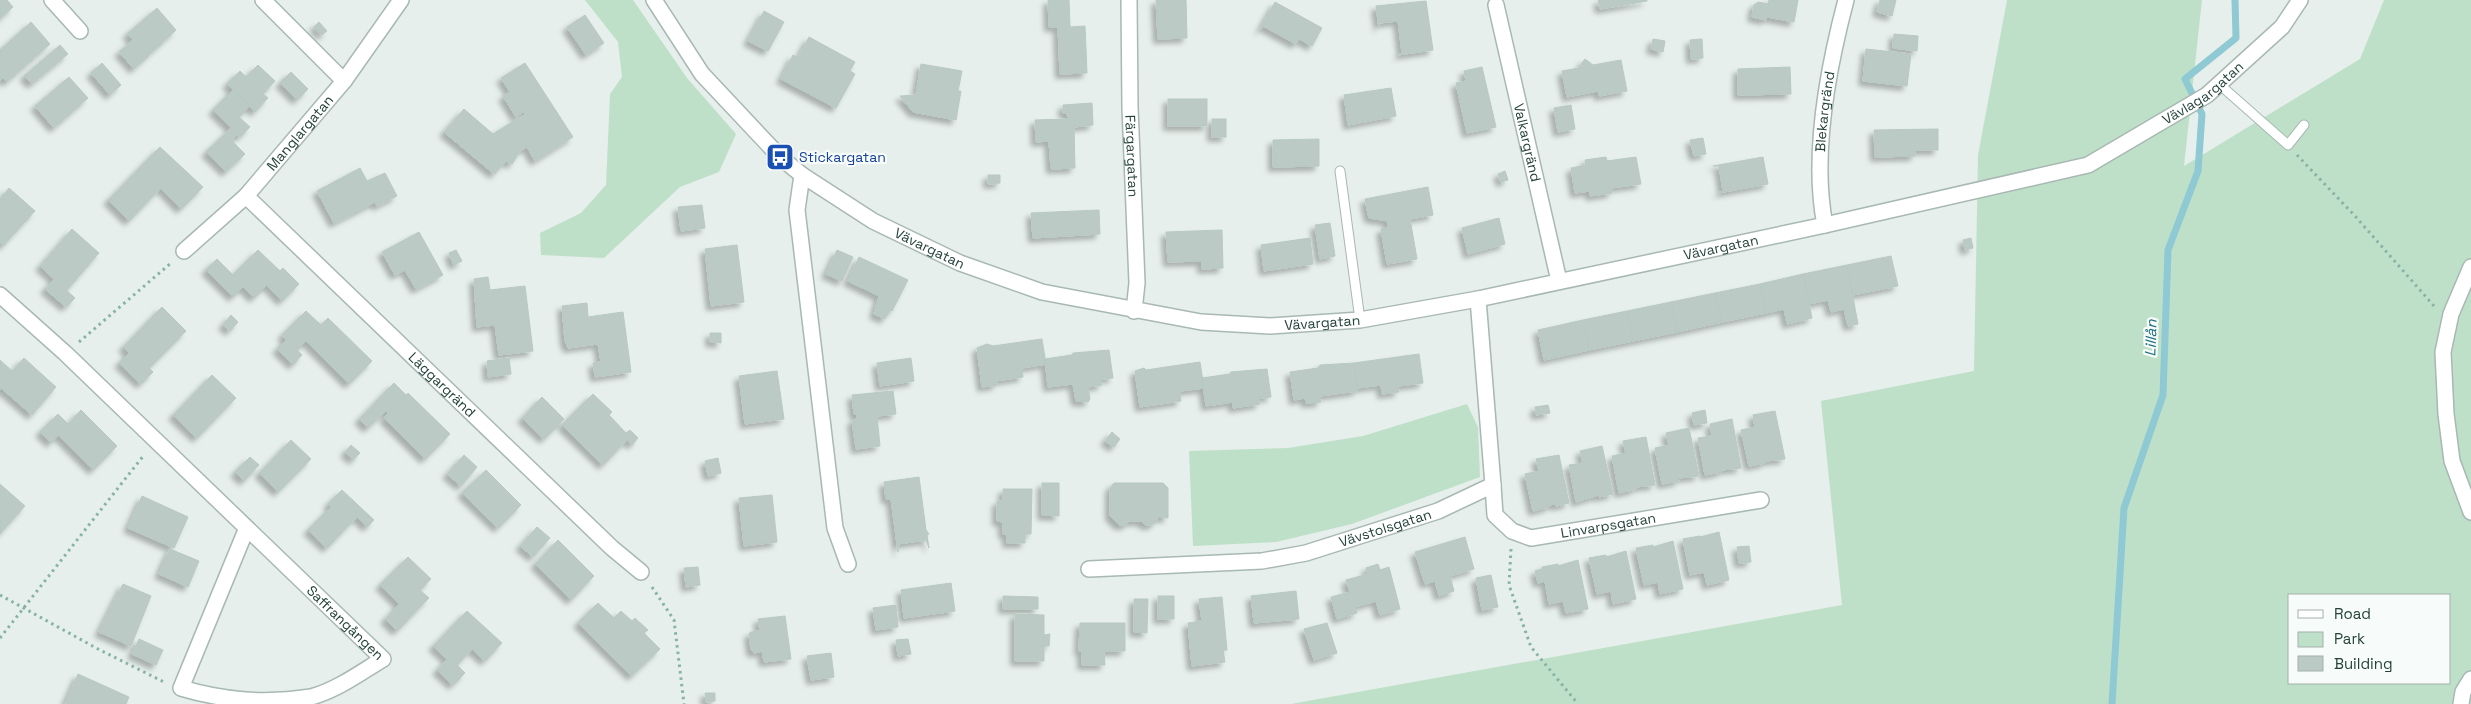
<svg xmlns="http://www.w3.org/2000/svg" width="2471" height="704" viewBox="0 0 2471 704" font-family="'Space Grotesk',sans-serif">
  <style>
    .green { fill: #bfe0c8; fill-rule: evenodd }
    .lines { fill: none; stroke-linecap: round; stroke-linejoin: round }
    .stream { stroke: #8ec9d4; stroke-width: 7 }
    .building { fill: #bbcac4; stroke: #b8c9c2; filter: url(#shadow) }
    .lane-casing { stroke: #a8b8b2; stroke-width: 11 }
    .street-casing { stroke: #a8b8b2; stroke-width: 18 }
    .path { stroke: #86b3a5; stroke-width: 3; stroke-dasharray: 2.5 4; stroke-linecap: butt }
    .lane { stroke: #fff; stroke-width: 9 }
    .street { stroke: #fff; stroke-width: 15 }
    .labels { text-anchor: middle; stroke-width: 4.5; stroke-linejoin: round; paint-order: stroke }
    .street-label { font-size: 14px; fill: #24423a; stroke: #f7fbf9 }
    .transit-label { font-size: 14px; fill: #164399; stroke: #f7fbf9; text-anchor: start }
    .water-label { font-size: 15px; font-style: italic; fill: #1c6f80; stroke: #f7fbf9 }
  </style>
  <defs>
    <filter id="shadow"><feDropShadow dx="-4.5" dy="4.5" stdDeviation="2.5" flood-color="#0004"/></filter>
  </defs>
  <rect width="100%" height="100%" fill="#e6efeb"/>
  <g class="green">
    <polygon points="585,0 633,0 687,78 736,134 719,172 680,187 604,258 541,255 540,233 581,213 606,185 610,94 622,77 618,42"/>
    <path d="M2007,0H2202L2184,166L2360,59L2384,0H2471V704H1291L1842,605L1821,401L1974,371L1978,155ZM2290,595H2450V683H2290Z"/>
    <polygon points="1467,404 1478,427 1480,477 1352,524 1276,542 1193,546 1189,451 1288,448 1363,436"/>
  </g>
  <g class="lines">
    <polyline class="stream" points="2112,704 2124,508 2163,395 2168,250 2198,171 2202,114 2185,79 2236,38 2235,0"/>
  </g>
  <g class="building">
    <polygon points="0,0 7,0 13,7 0,19"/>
    <polygon points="1048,0 1069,0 1070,27 1085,26 1087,73 1060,74 1058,27 1049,27"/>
    <polygon points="1156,0 1186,0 1187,38 1158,39"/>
    <polygon points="1598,0 1647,0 1647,1 1600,9"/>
    <polygon points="1769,0 1798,0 1794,22 1767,17 1766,20 1752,17 1754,5 1758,2 1768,4"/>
    <polygon points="1880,0 1896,0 1892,16 1877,12"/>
    <polygon points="1426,1 1433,50 1398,55 1402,53 1398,21 1379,23 1379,28 1376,6"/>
    <polygon points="1275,2 1322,28 1312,46 1299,39 1296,44 1263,26 1259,31"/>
    <polygon points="157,8 176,30 134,69 119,52 133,40 127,34"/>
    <polygon points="764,11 784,22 768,51 748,41"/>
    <polygon points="585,15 604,43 586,55 567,27"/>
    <polygon points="31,22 50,44 7,82 3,78 0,80 0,50"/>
    <polygon points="319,22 327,31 322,35 314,27"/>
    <polygon points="1894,34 1918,36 1917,51 1893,48"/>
    <polygon points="809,37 855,62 850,71 855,74 836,108 781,79 793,55 798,58"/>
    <polygon points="1653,39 1665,41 1663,52 1651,49"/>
    <polygon points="1702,39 1703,58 1691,59 1690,40"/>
    <polygon points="60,45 68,54 32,84 24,76"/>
    <polygon points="1866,49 1911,54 1907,86 1863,81"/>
    <polygon points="1585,59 1593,65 1621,60 1627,91 1599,96 1598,91 1567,97 1562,71 1584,67 1581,64"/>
    <polygon points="102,63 121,85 110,95 91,73"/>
    <polygon points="525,63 573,137 535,161 527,147 520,151 512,164 506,161 494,174 444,132 464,109 493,134 525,114 523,112 516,117 503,96 510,92 501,78"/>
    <polygon points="921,64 962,71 958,91 961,91 956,120 913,112 900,96 916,95"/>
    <polygon points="258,65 275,81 263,94 268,98 255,112 227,84 240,71 246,77"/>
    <polygon points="1482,67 1496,127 1467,133 1456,83 1466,81 1464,71"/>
    <polygon points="1790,67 1791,94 1738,95 1738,69"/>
    <polygon points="291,72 308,89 297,100 280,83"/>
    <polygon points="69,77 88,98 54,128 35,106"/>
    <polygon points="1391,88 1396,116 1348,125 1344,95"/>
    <polygon points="233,90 250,106 239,117 250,127 240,137 237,135 231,140 245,154 226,172 206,152 231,128 213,110"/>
    <rect x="1168" y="99" width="39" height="27"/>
    <polygon points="1092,103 1093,125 1074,127 1075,168 1051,169 1049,141 1036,142 1035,120 1068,119 1067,113 1063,113 1063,105"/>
    <polygon points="1571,105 1575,129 1558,132 1554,108"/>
    <rect x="1212" y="119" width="14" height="18"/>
    <polygon points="1938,129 1938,150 1915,150 1915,156 1875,157 1874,130"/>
    <polygon points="1703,138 1706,154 1694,156 1690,140"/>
    <polygon points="1319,139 1319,166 1273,167 1273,140"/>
    <polygon points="160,147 203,187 181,209 161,188 129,221 108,200"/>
    <polygon points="1606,157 1607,161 1636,157 1641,184 1611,188 1612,193 1590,196 1590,191 1575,193 1571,168 1586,165 1585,160"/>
    <polygon points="1763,157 1768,184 1718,193 1723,191 1719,166 1713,166"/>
    <polygon points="360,168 367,181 385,173 397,196 377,206 375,202 334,223 317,191"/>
    <polygon points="1505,171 1508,180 1501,182 1498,174"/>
    <polygon points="988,175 1000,175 1000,183 988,184"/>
    <polygon points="1428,187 1433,215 1410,219 1417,259 1387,264 1381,229 1388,228 1388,221 1369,218 1365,199"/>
    <polygon points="9,188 35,211 3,246 0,243 0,199"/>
    <polygon points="702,205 705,228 681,231 678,207"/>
    <polygon points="1099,210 1100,234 1033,238 1031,213"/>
    <polygon points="1499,218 1505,244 1468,254 1462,228"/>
    <polygon points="1330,223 1335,256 1320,259 1315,225"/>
    <polygon points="72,229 99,253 67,290 65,289 75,298 66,307 45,289 54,279 40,266"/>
    <polygon points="1222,230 1223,268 1202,269 1202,261 1168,262 1166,232"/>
    <polygon points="419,232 443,275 416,289 405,270 395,275 382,252"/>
    <polygon points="1310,238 1313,264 1264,271 1261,245"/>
    <polygon points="1971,238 1973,248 1965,250 1963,240"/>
    <polygon points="737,245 744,302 711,306 705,249"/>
    <polygon points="258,250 280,271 283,268 299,284 282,301 267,285 254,298 243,287 233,297 206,270 217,259 233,275"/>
    <polygon points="456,250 462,261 454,265 449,253"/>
    <polygon points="837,250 853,257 842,281 826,274"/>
    <polygon points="1891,256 1898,286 1853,295 1847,265"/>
    <polygon points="859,257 908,280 892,311 890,310 885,319 874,314 879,296 848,281"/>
    <polygon points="1847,265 1858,324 1848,326 1844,309 1831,312 1828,300 1809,304 1803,274"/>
    <polygon points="1803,274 1812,318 1787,324 1784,309 1766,313 1760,284"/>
    <polygon points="488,277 490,290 525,286 533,351 499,355 495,325 477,327 474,279"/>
    <polygon points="1760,284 1766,313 1722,322 1715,293"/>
    <polygon points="1715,293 1722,322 1677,332 1671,302"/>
    <polygon points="1671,302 1677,332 1633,341 1627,311"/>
    <polygon points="587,303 588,317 623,312 631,372 595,377 593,363 601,362 598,344 568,348 565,341 562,306"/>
    <polygon points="162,307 186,331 149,368 153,372 141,384 119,363 129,353 123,347"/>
    <polygon points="306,311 321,325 328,318 372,361 349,384 306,341 297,350 302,355 293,365 277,349 286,340 282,335"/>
    <polygon points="1627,311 1633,341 1589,350 1583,320"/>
    <polygon points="231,315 238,322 230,331 223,325"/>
    <polygon points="1583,320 1589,350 1544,360 1538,330"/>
    <polygon points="710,333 721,333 721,343 710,342"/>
    <polygon points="1042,339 1046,364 1022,368 1023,377 996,381 997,385 982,387 977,348 987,344 993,346"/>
    <polygon points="1109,350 1113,378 1101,379 1102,385 1088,387 1090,399 1088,402 1076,401 1073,384 1048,387 1045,359 1072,355 1073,353"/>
    <polygon points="1419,354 1423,383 1398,386 1399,392 1382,394 1381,385 1357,388 1354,363"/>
    <polygon points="24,358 56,387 32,415 1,388 0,390 0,360 12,371"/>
    <polygon points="509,358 511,374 488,377 487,361"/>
    <polygon points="911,358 914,381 880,386 877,363"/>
    <polygon points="1200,362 1204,388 1180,391 1181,401 1140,407 1135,371 1144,368 1146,370"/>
    <polygon points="1354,363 1357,391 1320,396 1321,402 1306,403 1305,398 1294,400 1290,372 1318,368 1320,365"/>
    <polygon points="1267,369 1271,397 1259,398 1260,404 1233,408 1233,402 1206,406 1202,378 1230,374 1231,372"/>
    <polygon points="777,371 784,419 745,424 739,376"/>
    <polygon points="212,375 236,398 197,438 173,415"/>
    <polygon points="394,383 406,395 388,413 386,411 368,428 359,419"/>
    <polygon points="893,391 896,414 877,416 880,446 856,449 852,420 857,419 857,414 854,414 852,395"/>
    <polygon points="408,393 450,434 425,459 384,418"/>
    <polygon points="593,394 612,412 609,415 626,433 630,430 638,438 632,445 627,440 603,465 562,425"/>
    <polygon points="542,397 564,419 544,439 522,418"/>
    <polygon points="1548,405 1550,413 1536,415 1535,407"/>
    <polygon points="81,410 117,446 93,470 58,435 51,443 40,432 58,414 68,424"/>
    <polygon points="1705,410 1707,423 1694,425 1692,413"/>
    <polygon points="1775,411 1785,459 1765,461 1765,463 1749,466 1741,430 1755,427 1753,415"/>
    <polygon points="1732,419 1741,468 1721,470 1721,472 1705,475 1698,438 1712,436 1710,424"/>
    <polygon points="1689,428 1699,476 1678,478 1679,481 1662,484 1655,448 1669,445 1666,433"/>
    <polygon points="1112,432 1120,439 1114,447 1105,441"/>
    <polygon points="1646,437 1655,485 1635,487 1636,489 1619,493 1612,456 1626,453 1623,441"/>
    <polygon points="291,440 311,459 278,492 259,473"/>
    <polygon points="351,445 360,453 353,460 345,452"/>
    <polygon points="1602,446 1613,494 1599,497 1599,495 1576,502 1569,465 1583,463 1580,451"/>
    <polygon points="464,455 477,467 461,486 447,474"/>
    <polygon points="1559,455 1569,503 1556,506 1555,504 1549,505 1549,507 1533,511 1525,474 1539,471 1536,459"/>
    <polygon points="250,457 259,465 244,481 235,472"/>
    <polygon points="718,458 721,473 708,476 705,461"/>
    <polygon points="486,470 521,505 498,528 462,493"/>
    <polygon points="919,477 926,530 929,534 927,535 929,548 926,540 898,544 898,552 891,499 886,499 884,482"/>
    <polygon points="1042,483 1059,483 1059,516 1042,515"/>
    <polygon points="1114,483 1163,483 1168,488 1168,518 1157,517 1157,521 1152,525 1146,525 1141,521 1130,521 1126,525 1119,525 1110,516 1110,488"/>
    <polygon points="0,484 25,506 0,534"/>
    <polygon points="1003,489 1032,489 1031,534 1025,534 1025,543 1007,543 1007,534 1003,534 1003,522 997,521 997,501 1003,501"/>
    <polygon points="342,490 374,520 367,527 357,517 327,548 308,530 331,507 328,504"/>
    <polygon points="772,495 777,542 744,546 739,498"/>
    <polygon points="142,496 188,517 174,548 128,528"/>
    <polygon points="537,527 550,538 533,557 520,546"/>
    <polygon points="1719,532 1729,580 1707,585 1704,572 1690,575 1683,539 1700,536 1700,537"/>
    <polygon points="1465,537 1474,569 1450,576 1454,591 1439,596 1435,581 1425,584 1415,552"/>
    <polygon points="558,540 594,576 571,600 535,564"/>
    <polygon points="1673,541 1683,589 1660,594 1658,582 1644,585 1636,548 1653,545 1653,547"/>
    <polygon points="1749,546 1751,562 1739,563 1737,547"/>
    <polygon points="170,549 199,561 188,587 159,574"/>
    <polygon points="1626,551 1636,599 1613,604 1611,591 1597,594 1589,558 1606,555 1606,557"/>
    <polygon points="408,557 431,579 420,590 429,598 397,631 385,619 399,604 380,585"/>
    <polygon points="1578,560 1588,609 1566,613 1563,601 1549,604 1545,581 1538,583 1535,571 1542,569 1542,567 1558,564 1558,566"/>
    <polygon points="1378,564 1380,570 1389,567 1400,609 1380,615 1376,601 1355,607 1357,613 1337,619 1331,597 1350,592 1346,580 1368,574 1366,568"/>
    <polygon points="698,567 700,585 686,587 684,568"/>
    <polygon points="1491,575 1498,607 1482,610 1476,578"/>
    <polygon points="951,583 955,611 904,618 901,590"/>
    <polygon points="123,584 151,596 131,646 99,632"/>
    <polygon points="1296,591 1299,619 1254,623 1251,596"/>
    <polygon points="1003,596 1038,597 1038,609 1003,609"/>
    <rect x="1158" y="596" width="16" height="23"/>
    <polygon points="1222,597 1227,650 1223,650 1225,662 1192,666 1188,623 1202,621 1199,599"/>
    <polygon points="1134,599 1148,599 1147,633 1134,632"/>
    <polygon points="598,603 614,618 621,611 632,621 635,618 648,630 644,633 660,649 632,676 578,623"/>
    <polygon points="896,605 898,627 876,630 873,608"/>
    <polygon points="467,611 502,643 485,661 472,649 457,665 465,673 453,685 437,670 447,659 433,646"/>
    <polygon points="1015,614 1044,615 1044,635 1050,634 1049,646 1044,646 1044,661 1015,661"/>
    <polygon points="785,616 791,659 764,662 762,651 754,653 751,650 749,634 751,632 760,631 758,619"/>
    <polygon points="1080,623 1125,623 1125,651 1104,651 1105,665 1082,665 1082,651 1079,651"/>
    <polygon points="1327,623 1337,653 1314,660 1304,629"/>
    <polygon points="139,639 163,650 156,665 132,654"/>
    <polygon points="908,639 911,654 898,656 896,640"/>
    <polygon points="831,653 834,677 811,680 807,656"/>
    <polygon points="78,674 129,697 126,704 65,704"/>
    <polygon points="705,693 715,693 715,701 706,702"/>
  </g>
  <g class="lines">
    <defs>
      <g id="lane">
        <polyline points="2219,84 2288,145 2304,125"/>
        <polyline points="1340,171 1360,320"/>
      </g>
      <g id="street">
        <polyline points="52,0 80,31"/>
        <polyline points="263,0 344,81"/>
        <path id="s1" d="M654,0L702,74L780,157L802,175L873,221L960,263L1042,292L1201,322L1270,326L1360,320L1478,299L1825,225L2088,165L2207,95L2282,27L2300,0"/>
        <path id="s2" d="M1129,0L1130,107L1137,283L1134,311"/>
        <path id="s3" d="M1496,5L1559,281"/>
        <polyline points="802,175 797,210 835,528 848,564"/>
        <path id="s4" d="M246,196L612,548L641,572"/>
        <path id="s5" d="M1825,225C1811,155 1828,68 1846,0"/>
        <path id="s6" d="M184,251L246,196L344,81L401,0"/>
        <polyline points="2471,267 2451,314 2443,352 2446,414 2452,461 2471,512"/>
        <path id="s7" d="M0,295L65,353L383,659C360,673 337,690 311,697C265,704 225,701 181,688L246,530"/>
        <path id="s8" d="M1493,485L1495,515L1512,531L1531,538L1761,500"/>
        <path id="s9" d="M1089,569L1262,561L1306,553L1438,511L1493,485L1478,299"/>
        <polyline points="2461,704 2463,692 2471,679"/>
      </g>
    </defs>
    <use href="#lane" class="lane-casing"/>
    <use href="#street" class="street-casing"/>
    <g class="path">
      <polyline points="2297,155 2355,216 2434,306"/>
      <polyline points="79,342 171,263"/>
      <polyline points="1511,549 1509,585 1531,647 1578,704"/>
      <polyline points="652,587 674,620 684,704"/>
      <polyline points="0,595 98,649 164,682"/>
      <polyline points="0,638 144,455"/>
    </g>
    <use href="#lane" class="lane"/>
    <use href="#street" class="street"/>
  </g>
  <defs>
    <symbol id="bus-square" viewBox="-11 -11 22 22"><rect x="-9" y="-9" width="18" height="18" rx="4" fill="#1a4fb4" stroke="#f7fbf9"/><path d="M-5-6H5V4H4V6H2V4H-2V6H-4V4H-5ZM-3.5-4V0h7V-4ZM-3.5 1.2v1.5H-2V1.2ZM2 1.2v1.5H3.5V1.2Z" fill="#fff"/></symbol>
  </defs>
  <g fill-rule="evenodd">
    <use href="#bus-square" x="764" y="141" width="32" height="32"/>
  </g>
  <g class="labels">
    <g class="street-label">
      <text dy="5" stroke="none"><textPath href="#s1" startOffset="1700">Vävlagargatan</textPath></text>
      <text dy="5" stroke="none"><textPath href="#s5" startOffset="114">Blekargränd</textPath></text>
      <text dy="5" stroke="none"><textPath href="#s6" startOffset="166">Manglargatan</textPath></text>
      <text dy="5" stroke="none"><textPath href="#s3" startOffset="141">Valkargränd</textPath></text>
      <text dy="5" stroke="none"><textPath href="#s2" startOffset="156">Färgargatan</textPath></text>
      <text dy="5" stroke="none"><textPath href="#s1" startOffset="1188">Vävargatan</textPath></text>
      <text dy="5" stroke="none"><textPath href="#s1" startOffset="378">Vävargatan</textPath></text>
      <text dy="5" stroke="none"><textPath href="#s1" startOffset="782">Vävargatan</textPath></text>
      <text dy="5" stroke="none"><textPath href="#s4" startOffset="272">Läggargränd</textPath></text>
      <text dy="5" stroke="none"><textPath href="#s8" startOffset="152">Linvarpsgatan</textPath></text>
      <text dy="5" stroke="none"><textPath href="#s9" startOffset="301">Vävstolsgatan</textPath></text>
      <text dy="5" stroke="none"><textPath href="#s7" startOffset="476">Saffrangången</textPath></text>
    </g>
    <g class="transit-label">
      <text x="799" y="162">Stickargatan</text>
    </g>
    <g class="water-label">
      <text transform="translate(2151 338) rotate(-88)" y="5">Lillån</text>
    </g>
  </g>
  <rect x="2288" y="594" width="162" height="90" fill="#f7fbf9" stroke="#a3b1ad"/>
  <rect x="2298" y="610" width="25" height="8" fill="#ffffff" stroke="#a3b1ad"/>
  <text x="2334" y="619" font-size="15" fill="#24423a">Road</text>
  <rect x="2298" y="632" width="25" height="15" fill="#bfe0c8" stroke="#a3b1ad"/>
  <text x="2334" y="644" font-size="15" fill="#24423a">Park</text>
  <rect x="2298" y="656" width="25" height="15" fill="#bbcac4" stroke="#a3b1ad"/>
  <text x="2334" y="669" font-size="15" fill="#24423a">Building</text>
</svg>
